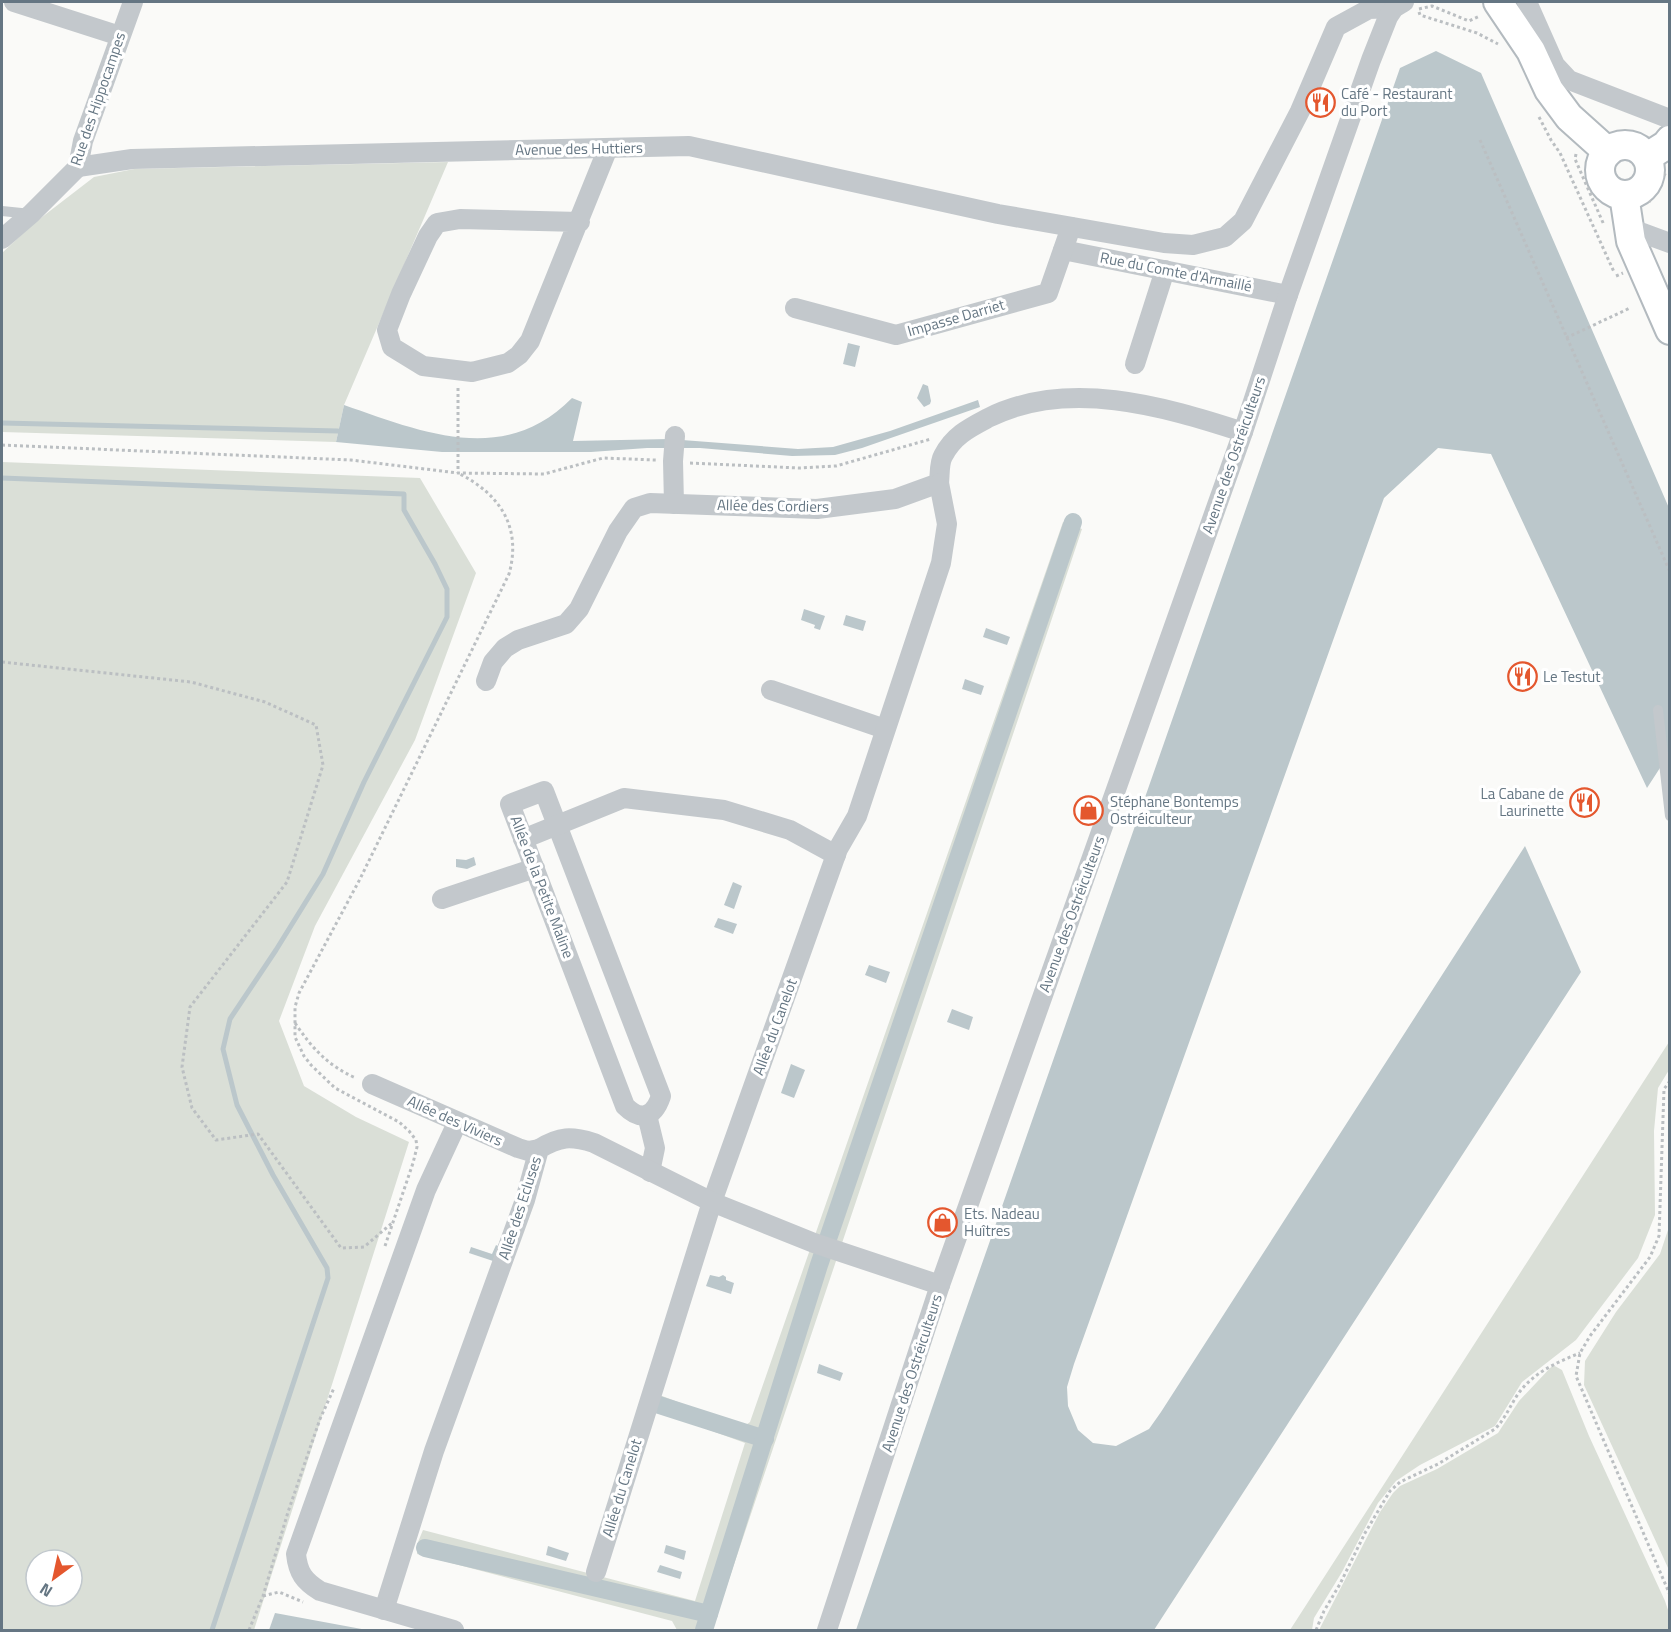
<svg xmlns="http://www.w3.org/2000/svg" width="1671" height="1632" viewBox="0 0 1671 1632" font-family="'Titillium Web',sans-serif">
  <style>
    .green { fill: #dadfd7; fill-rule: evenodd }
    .water { fill: #bbc7cb }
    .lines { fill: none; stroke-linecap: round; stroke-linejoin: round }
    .stream { stroke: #bbc7cb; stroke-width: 5 }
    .canal { stroke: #bbc7cb; stroke-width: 18 }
    .secondary-casing { stroke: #b3babf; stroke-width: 32 }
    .path { stroke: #bbbfc2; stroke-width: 3; stroke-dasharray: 3 3; stroke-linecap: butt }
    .service { stroke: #c3c8cc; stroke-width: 10 }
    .minor { stroke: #c3c8cc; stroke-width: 20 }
    .secondary { stroke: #fff; stroke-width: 28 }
    .labels { text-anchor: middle; stroke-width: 6; stroke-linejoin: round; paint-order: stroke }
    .poi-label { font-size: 15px; fill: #657683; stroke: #fff; text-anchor: start }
    .street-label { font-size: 15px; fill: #657683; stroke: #fff }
  </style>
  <rect width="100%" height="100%" fill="#fafaf8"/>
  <g class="green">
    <polygon points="448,162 344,405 336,442 2,432 2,253 33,224 94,177 134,169"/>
    <path d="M2,462L420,478L476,573L415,740L315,926L279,1021L304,1086L356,1117L409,1142L254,1630H2ZM36,1560H72V1596H36Z"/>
    <polygon points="1063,522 1082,529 712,1630 677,1630 672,1621 417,1554 418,1542 423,1530 695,1601 745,1443 652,1409 657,1394 743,1427 750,1422"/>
    <polygon points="1669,1042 1669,1070 1658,1088 1654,1131 1655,1215 1638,1258 1576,1340 1522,1382 1495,1426 1420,1465 1396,1481 1378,1503 1342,1572 1314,1618 1312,1630 1290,1630"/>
    <polygon points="1669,1227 1669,1570 1584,1385 1585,1361 1616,1312 1660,1254"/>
    <polygon points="1553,1365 1562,1370 1589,1436 1665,1601 1669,1613 1669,1630 1319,1630 1380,1512 1393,1493 1400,1486 1437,1469 1498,1433 1519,1401"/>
  </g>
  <g class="water">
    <polygon points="1436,51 1481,73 1669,508 1669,754 1647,788 1491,454 1438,448 1384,498 1074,1364 1067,1387 1068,1406 1078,1430 1093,1443 1116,1446 1149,1429 1161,1412 1525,846 1581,972 1154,1630 856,1630 956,1338 1400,68"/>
    <polygon points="848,343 860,346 855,367 843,364"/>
    <polygon points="923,384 928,386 931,401 930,404 924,407 917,398"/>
    <path d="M572,398L582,402L573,441L669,439L798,449L833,447L890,431L978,400L980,407L862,448L835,455L792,456L700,448H647L591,452H442L336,442L344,405C422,432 504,467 572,398Z"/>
    <polygon points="804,609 825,616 820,630 814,628 815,625 801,620"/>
    <polygon points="846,615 866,621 863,631 843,625"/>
    <polygon points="986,628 1010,637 1007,645 983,637"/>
    <polygon points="965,679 984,686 981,695 962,689"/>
    <polygon points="474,857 476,865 467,869 456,867 456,859 466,860"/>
    <polygon points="733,882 742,886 734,909 724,905"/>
    <polygon points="718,918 737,924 733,934 714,927"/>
    <polygon points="869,965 890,972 886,983 865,975"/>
    <polygon points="952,1009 973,1017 969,1030 947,1022"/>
    <polygon points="791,1064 805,1070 794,1098 781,1093"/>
    <polygon points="496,1245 498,1246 493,1261 469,1253 471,1247 492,1254"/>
    <polygon points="710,1275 719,1277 723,1275 726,1277 726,1280 734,1283 731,1294 706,1286"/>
    <polygon points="819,1364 843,1373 840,1381 817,1373"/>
    <polygon points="666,1545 686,1551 684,1560 664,1553"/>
    <polygon points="548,1546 569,1553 566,1561 546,1555"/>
    <polygon points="660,1565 682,1572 680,1579 657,1572"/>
    <polygon points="275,1613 367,1630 269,1630"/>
  </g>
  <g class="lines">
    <g class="stream">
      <polyline points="2,423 338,431"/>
      <polyline points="2,478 404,494 404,510 435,564 447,589 447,617 364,782 323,874 276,950 230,1019 223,1049 237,1105 273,1175 327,1268 328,1278 212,1630"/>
    </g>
    <g class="canal">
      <polyline points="656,1404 765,1439"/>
      <polyline points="425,1548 709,1614"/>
      <polyline points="704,1630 819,1265 1073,522"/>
    </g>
    <defs>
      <g id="secondary">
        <polyline points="1498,2 1531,51 1549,90 1569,117 1608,152"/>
        <circle cx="1625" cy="170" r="25"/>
        <polyline points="1647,157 1666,145 1670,140"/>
        <polyline points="1624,195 1631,241 1670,330"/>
      </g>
    </defs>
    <use href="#secondary" class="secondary-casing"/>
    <g class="path">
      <polyline points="1419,9 1432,6 1469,21 1480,16"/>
      <polyline points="1419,12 1420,15 1477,33 1498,44"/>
      <polyline points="1539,117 1551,140 1560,153 1614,272"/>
      <polyline points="1620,133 1638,136"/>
      <polyline points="1480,140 1670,572"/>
      <polyline points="1576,154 1575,159 1604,225"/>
      <polyline points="1649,202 1666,172"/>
      <polyline points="1616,276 1623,273"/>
      <polyline points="1566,338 1630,308"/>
      <polyline points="458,388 458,473"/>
      <polyline points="2,445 351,460 458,473 544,474 603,458 656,460"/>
      <polyline points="690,463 799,468 836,466 931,439"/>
      <polyline points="2,662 191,682 265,702 316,725 323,765 287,882 190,1007 182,1067 192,1108 216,1140 258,1134 341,1248 364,1247 392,1223"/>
      <path d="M295,1023C312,1048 328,1066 356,1078"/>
      <polyline points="1670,1081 1664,1089 1659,1236 1650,1257 1590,1336 1580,1353 1576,1376 1670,1595"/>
      <path d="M385,1246L413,1163L417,1147L416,1140L409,1131L399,1122L335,1088L311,1065L304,1056L295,1037V1007L299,993L360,879L509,574C522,527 500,494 458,473"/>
      <polyline points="263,1596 279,1592 303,1602"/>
      <polyline points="249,1630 263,1596 288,1512 320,1419 334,1388"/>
      <path d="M1316,1630L1324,1611L1340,1584L1365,1533L1390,1491L1400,1482L1438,1464L1495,1429C1505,1419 1510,1406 1518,1394C1533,1373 1557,1362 1580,1353"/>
    </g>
    <g class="service">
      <polyline points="2,211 31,214"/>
      <polyline points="1658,710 1670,816"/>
    </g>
    <g class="minor">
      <polyline points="14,2 120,36"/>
      <polyline points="1527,2 1555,65 1569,80 1670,119"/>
      <polyline points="78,167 132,159 689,146 998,214 1164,243 1193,245 1225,237 1243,221 1300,111 1336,27 1369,9 1394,8"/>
      <polyline points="580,222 460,219 437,223 428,236 401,294 387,330 392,347 423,366 472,372 508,363 519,355 530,341 608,148"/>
      <polyline points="1629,228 1670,243"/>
      <polyline points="2,239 31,214 78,167 83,141 133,2"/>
      <polyline points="1063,250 1288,295"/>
      <polyline points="795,308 896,335 1048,293 1071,227"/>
      <polyline points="1135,364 1165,270"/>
      <polyline points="674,504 673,461 675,436"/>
      <path d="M486,681L493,662L505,648L518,640L566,624L579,609L618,531L634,508L650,503L817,509L895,499L939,483C940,475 939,463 943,456C953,436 969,428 988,418C1067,378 1163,406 1243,432"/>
      <polyline points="771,690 885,729"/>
      <path d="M544,791L661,1096C654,1117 641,1122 625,1106L510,804Z"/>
      <polyline points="523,839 624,798 724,810 790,830 836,855"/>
      <polyline points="442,899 535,868"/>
      <polyline points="372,1084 518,1148 528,1151 539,1149"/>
      <polyline points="647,1115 655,1148 650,1172"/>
      <polyline points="596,1572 712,1202 838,849 857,816 941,563 947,524 939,483"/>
      <path d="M384,1610L434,1451L525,1200L539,1149C560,1136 571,1136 594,1143L712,1202L814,1243L940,1285"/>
      <path d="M454,1630L320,1591C304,1581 298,1573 296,1554L426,1190L457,1123"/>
      <polyline points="827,1630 940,1285 1243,432 1288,295 1371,60 1388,17 1394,8 1404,2"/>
    </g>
    <use href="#secondary" class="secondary"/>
  </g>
  <defs>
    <symbol id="restaurant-ring" viewBox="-11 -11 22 22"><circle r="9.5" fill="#fff" stroke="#e4572e" stroke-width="1.5"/><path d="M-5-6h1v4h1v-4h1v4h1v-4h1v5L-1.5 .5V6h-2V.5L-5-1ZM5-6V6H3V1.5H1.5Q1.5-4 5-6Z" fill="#e4572e"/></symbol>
    <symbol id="shop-ring" viewBox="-11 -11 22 22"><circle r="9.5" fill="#fff" stroke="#e4572e" stroke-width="1.5"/><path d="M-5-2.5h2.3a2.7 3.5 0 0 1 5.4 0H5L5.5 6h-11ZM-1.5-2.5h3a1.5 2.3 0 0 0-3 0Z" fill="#e4572e"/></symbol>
  </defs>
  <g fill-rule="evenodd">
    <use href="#restaurant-ring" x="1304" y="86" width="33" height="33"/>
    <use href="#restaurant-ring" x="1506" y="660" width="33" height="33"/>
    <use href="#restaurant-ring" x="1568" y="786" width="33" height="33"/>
    <use href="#shop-ring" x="1072" y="794" width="33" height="33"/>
    <use href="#shop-ring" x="926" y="1206" width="33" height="33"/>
  </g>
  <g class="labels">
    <g class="poi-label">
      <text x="1341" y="99">Café - Restaurant<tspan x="1341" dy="17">du Port</tspan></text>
      <text x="1543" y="682">Le Testut</text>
      <text x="1564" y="799" text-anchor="end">La Cabane de<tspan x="1564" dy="17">Laurinette</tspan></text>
      <text x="1110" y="807">Stéphane Bontemps<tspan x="1110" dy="17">Ostréiculteur</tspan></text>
      <text x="964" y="1219">Ets. Nadeau<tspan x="964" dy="17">Huîtres</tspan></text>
    </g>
    <g class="street-label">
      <text transform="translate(98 99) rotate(-71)" y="5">Rue des Hippocampes</text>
      <text transform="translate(579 149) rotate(-1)" y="5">Avenue des Huttiers</text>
      <text transform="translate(1176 272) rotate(11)" y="5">Rue du Comte d'Armaillé</text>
      <text transform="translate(956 318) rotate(-16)" y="5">Impasse Darriet</text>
      <text transform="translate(1234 455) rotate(-71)" y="5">Avenue des Ostréiculteurs</text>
      <text transform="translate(773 506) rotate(1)" y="5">Allée des Cordiers</text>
      <text transform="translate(542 887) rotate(69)" y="5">Allée de la Petite Maline</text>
      <text transform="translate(1072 914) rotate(-70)" y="5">Avenue des Ostréiculteurs</text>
      <text transform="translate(775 1027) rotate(-70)" y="5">Allée du Canelot</text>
      <text transform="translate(455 1121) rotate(24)" y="5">Allée des Viviers</text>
      <text transform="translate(520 1208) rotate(-72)" y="5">Allée des Ecluses</text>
      <text transform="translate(912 1373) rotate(-72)" y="5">Avenue des Ostréiculteurs</text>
      <text transform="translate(622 1488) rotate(-73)" y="5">Allée du Canelot</text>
    </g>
  </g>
  <rect width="1671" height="1632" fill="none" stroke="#657683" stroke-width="6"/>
  <g transform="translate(54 1578) rotate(213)"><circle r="28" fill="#ffffff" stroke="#c1c8cd" stroke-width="1.5"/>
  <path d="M0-4.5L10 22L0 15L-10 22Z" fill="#e4572e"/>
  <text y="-9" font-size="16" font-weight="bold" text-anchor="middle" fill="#657683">N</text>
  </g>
</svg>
